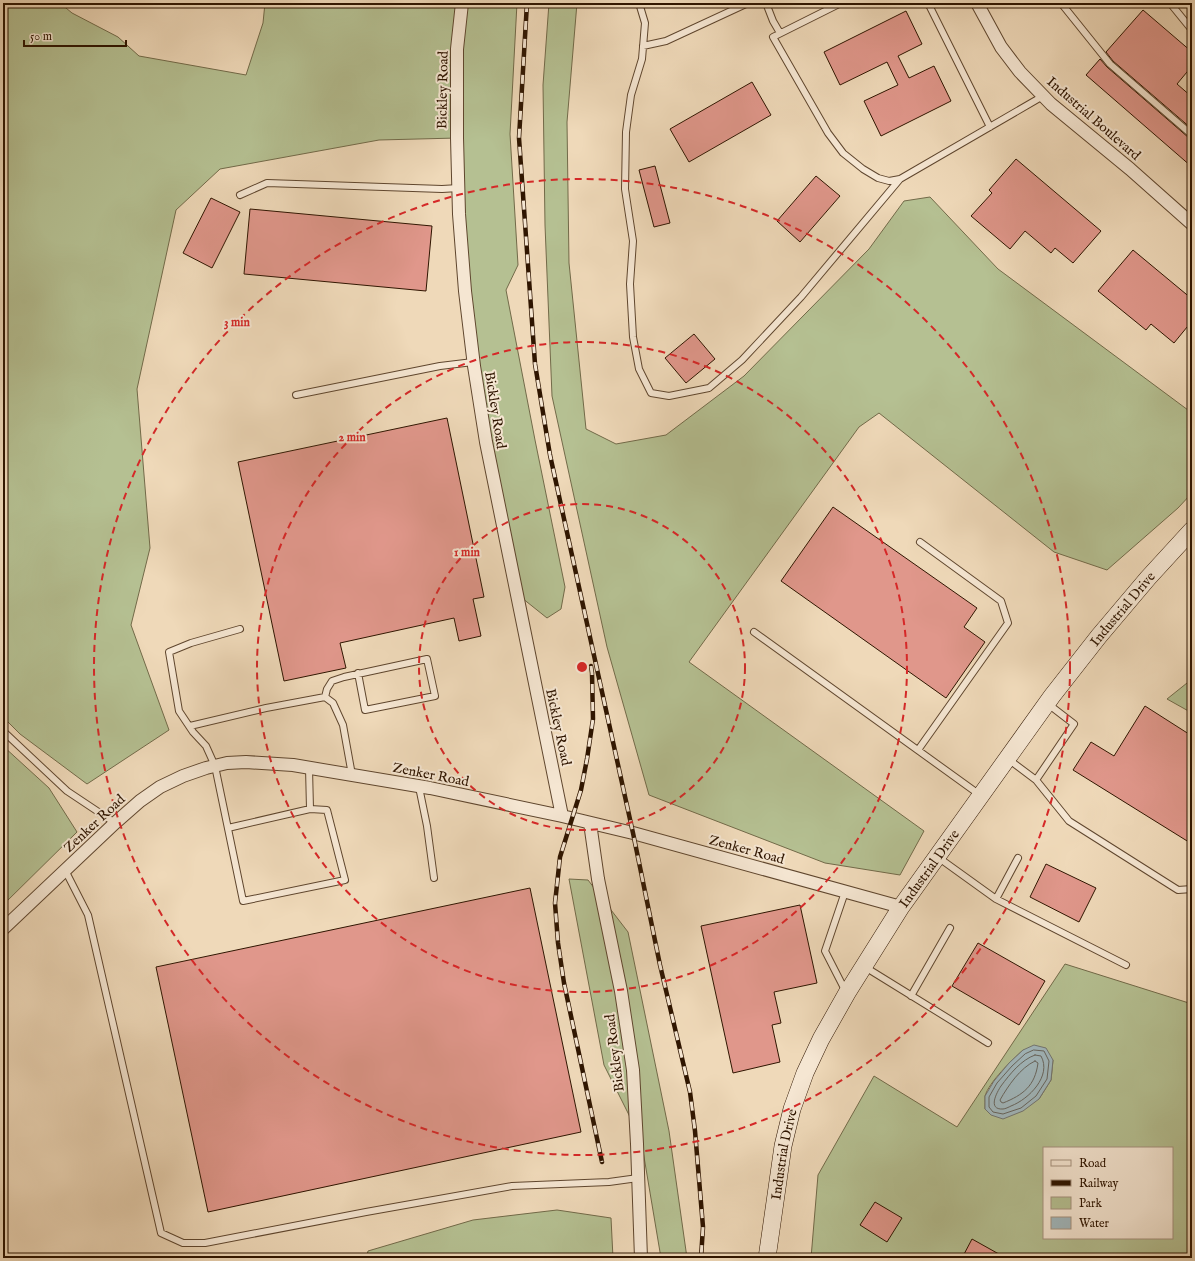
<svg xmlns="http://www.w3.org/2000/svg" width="1195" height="1261" font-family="'IM FELL English',serif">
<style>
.green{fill:#b5c092;stroke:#726a49;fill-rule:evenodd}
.water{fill:#a1b7bc;stroke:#737671}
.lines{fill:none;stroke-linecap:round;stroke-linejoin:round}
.shore{stroke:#68665e;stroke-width:1}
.building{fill:#e0978b;stroke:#2f1500}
.lane-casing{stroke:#5f462e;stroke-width:8}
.street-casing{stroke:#5f462e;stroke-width:14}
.secondary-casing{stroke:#2f1500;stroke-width:18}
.lane{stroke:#f5e6d2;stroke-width:6}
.street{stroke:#f5e6d2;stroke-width:12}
.secondary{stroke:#f5e6d2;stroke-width:17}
.rail-casing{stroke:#2f1500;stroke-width:4.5}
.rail{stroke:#f5e6d2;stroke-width:3;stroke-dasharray:9;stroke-linecap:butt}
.ring{fill:none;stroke:#d62828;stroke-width:2;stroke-dasharray:7 5}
.labels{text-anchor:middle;stroke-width:4;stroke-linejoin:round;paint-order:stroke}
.street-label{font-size:14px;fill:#2f1500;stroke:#f5e6d2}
.centre{fill:#d62828;stroke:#f5e6d2;stroke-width:2}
.ring-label{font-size:12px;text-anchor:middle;font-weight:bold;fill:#d62828;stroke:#f5e6d2;stroke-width:4;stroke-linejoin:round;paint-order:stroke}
</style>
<rect width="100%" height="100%" fill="#efd9b9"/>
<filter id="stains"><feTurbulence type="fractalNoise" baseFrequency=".005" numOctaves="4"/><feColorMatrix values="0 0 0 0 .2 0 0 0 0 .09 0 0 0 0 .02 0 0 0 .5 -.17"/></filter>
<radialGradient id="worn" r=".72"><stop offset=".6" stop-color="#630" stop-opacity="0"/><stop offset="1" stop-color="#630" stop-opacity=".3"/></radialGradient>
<path class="green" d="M3,3H60L72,13L118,37L139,56L246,75L263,23L265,3H517L510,134L518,265L506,290L535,440L565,587L561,609L547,618L517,594L474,366L457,138L379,140L220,169L176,210L137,389L150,548L131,625L169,730L87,784L20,734L3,717Z
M549,3H577L567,122L569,263L586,429L616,444L666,435L744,376L869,249L904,201L930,197L998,269L1192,413V493L1178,508L1107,570L1054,552L879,413L859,427L689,662L924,831L900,875L825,863L649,795L607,647L552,396L545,225L543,85Z
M1192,679V713L1167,699Z
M3,746L49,788L77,832L3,905Z
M569,879L588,880L628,932L669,1131L687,1258H661L641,1139L604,1065Z
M1065,964L1192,1004V1258H811L818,1175L874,1076L957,1127ZM1023,1050L1053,1060L1051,1080L1039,1099L985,1109C985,1105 985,1100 985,1096C989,1082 1012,1060 1023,1050ZM1044,1148H1172V1238H1044Z
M557,1210L611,1218L613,1258H366L368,1251L473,1220Z"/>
<path class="water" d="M1034,1045L1046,1048L1053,1060L1051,1080L1039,1099L1023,1111L1003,1119L991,1115L985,1109V1096L994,1081L1009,1063L1023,1050Z"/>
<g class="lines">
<path class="shore" d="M1034,1050L1044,1051L1049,1061L1047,1079L1036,1096L1021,1108L1003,1114L993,1112L989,1107V1097L997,1083L1012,1066L1025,1054Z
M1035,1055L1041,1056C1052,1076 1029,1099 1011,1106C1009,1107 1005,1109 1003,1109C987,1110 997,1092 1001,1086C1010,1074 1021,1060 1035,1055Z
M1035,1061L1038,1063C1035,1086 1023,1095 1003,1103L1001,1102L1000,1100C1008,1086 1020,1068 1035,1061Z"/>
</g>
<path class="building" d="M1143,10L1192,52V66L1177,84L1192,97V129L1113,61L1106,52Z
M906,11L922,44L898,56L909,78L934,66L951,101L881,136L864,101L898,85L887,62L840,85L824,52Z
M1100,59L1107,67L1189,138L1192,139V167L1086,75Z
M752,82L771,115L689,162L670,129Z
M1016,159L1101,231L1073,263L1055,248L1051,253L1025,231L1010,249L971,216L992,193L989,190Z
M655,166L670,223L654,227L639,170Z
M816,176L840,196L800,242L777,221Z
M211,198L240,212L212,268L183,253Z
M250,209L432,226L426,291L244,274Z
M1133,250L1192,299V321L1174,343L1151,324L1146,330L1098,291Z
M694,334L715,359L686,383L665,358Z
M447,418L484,597L473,599L481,636L459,641L454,618L340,643L346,668L284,681L238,462Z
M833,507L977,608L964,627L985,642L946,698L781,581Z
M1145,706L1192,736V844L1073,770L1091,742L1114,756Z
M1046,864L1096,888L1079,922L1030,897Z
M530,888L581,1132L208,1212L156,967Z
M800,905L817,983L774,992L781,1023L772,1025L780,1062L733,1073L701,926Z
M978,943L1045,981L1019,1025L952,986Z
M875,1202L902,1218L887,1242L860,1225Z
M972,1239L1006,1258H962Z"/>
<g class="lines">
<g class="lane-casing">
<path id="lane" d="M639,3L645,23L642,59L631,95L626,132L625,189L633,241L630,284L633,337L639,369L651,393L669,396L709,388L742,360L801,297L900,179
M766,3L773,21L780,33
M841,3L773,37L828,133L843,153L863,169L878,178L889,181L900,179L1043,96
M928,3L990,127
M1061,3L1110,64L1192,135
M1170,3L1192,30
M643,46L666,41L748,3
M240,195L267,183L442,189L459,188
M296,395L440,366L473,362
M754,632L980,795
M325,697L327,689L332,681L344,677L427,659L435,696L365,710L358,673
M190,726L266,708L325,697L333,703L343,725L352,775
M3,731L67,791L115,823
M918,750L1008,623L1001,601L920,542
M1008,759L1036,780L1069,821L1178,890L1192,889
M309,768L310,809
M1036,780L1074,724L1048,704
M419,787L427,826L434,878
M228,828L310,809L327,810L345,880L243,901L215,766L206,746L193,732L179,711L169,652L191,643L240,629
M939,858L996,899L1126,965
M65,870L88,915L161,1233L183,1243H205L366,1212L512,1186L609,1182L638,1178
M845,892L825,951L846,992
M996,899L1018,858
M865,967L988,1043
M911,996L950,928"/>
</g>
<g class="street-casing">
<path id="street" d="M462,3L457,49V138L459,214L465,291L474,366L486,442L562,816
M977,3L1001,47L1020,72L1051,104L1130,169L1192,224
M590,823L598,879L621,991L633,1070L637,1144L641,1258
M3,929L115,823L140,801L160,787L183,776L206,768L227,763L246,762L293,765L430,788L562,816L633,833L901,907"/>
</g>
<g class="secondary-casing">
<g id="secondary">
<path id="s1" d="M767,1258L783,1146L792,1109L805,1073L821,1039L847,993L901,907L1052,696L1099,636L1148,578L1192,530"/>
</g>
</g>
<use href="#lane" class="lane"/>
<use href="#street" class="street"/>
<use href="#secondary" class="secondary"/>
<g class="rail-casing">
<path id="rail" d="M527,3L519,138L535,364L550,455L633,833L660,965L690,1092L695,1131L703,1227L701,1258
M591,666L592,673L593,719L587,759L581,790L560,857L555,903L558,943L564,983L602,1162"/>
</g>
<use href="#rail" class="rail"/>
</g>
<g class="ring">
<circle cx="582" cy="667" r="163"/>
<circle cx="582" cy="667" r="325"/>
<circle cx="582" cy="667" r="488"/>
</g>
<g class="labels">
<g class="street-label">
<text transform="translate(442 90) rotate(-89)" y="5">Bickley Road</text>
<text transform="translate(1094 118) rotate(41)" y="5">Industrial Boulevard</text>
<text transform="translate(496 410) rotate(81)" y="5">Bickley Road</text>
<text dy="5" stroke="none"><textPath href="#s1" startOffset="753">Industrial Drive</textPath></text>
<text transform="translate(559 727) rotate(78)" y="5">Bickley Road</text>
<text transform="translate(431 774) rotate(11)" y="5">Zenker Road</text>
<text transform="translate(94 823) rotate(-43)" y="5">Zenker Road</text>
<text transform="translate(747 849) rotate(15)" y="5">Zenker Road</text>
<text dy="5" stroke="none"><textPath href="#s1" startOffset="429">Industrial Drive</textPath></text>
<text transform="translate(614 1053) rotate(-97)" y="5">Bickley Road</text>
<text dy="5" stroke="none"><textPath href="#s1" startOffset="105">Industrial Drive</textPath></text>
</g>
</g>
<circle cx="582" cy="667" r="6" class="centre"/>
<g class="ring-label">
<text x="237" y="326">3 min</text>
<text x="352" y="441">2 min</text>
<text x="467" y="556">1 min</text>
</g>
<rect width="1195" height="1261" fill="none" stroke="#efd9b9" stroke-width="16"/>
<rect x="4" y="4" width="1187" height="1253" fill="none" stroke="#2f1500" stroke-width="2"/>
<rect x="8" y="8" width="1179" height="1245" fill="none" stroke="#2f1500"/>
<rect x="1043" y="1147" width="130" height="92" fill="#f5e6d2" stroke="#a6927e"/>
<rect x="1051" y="1160" width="20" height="6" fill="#f5e6d2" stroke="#a6927e"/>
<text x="1079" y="1167" font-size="12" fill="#2f1500">Road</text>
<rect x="1051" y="1180" width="20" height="6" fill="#2f1500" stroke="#a6927e"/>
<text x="1079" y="1187" font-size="12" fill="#2f1500">Railway</text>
<rect x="1051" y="1197" width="20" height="12" fill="#b5c092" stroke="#a6927e"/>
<text x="1079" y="1207" font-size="12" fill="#2f1500">Park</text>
<rect x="1051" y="1217" width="20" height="12" fill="#a1b7bc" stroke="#a6927e"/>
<text x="1079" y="1227" font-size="12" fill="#2f1500">Water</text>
<path d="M24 40v6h102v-6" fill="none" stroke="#2f1500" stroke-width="2"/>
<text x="30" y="40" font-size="12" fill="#2f1500" stroke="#f5e6d2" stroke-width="3" paint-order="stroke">50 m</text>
<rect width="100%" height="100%" filter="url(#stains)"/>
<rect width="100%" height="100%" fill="url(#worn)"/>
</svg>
